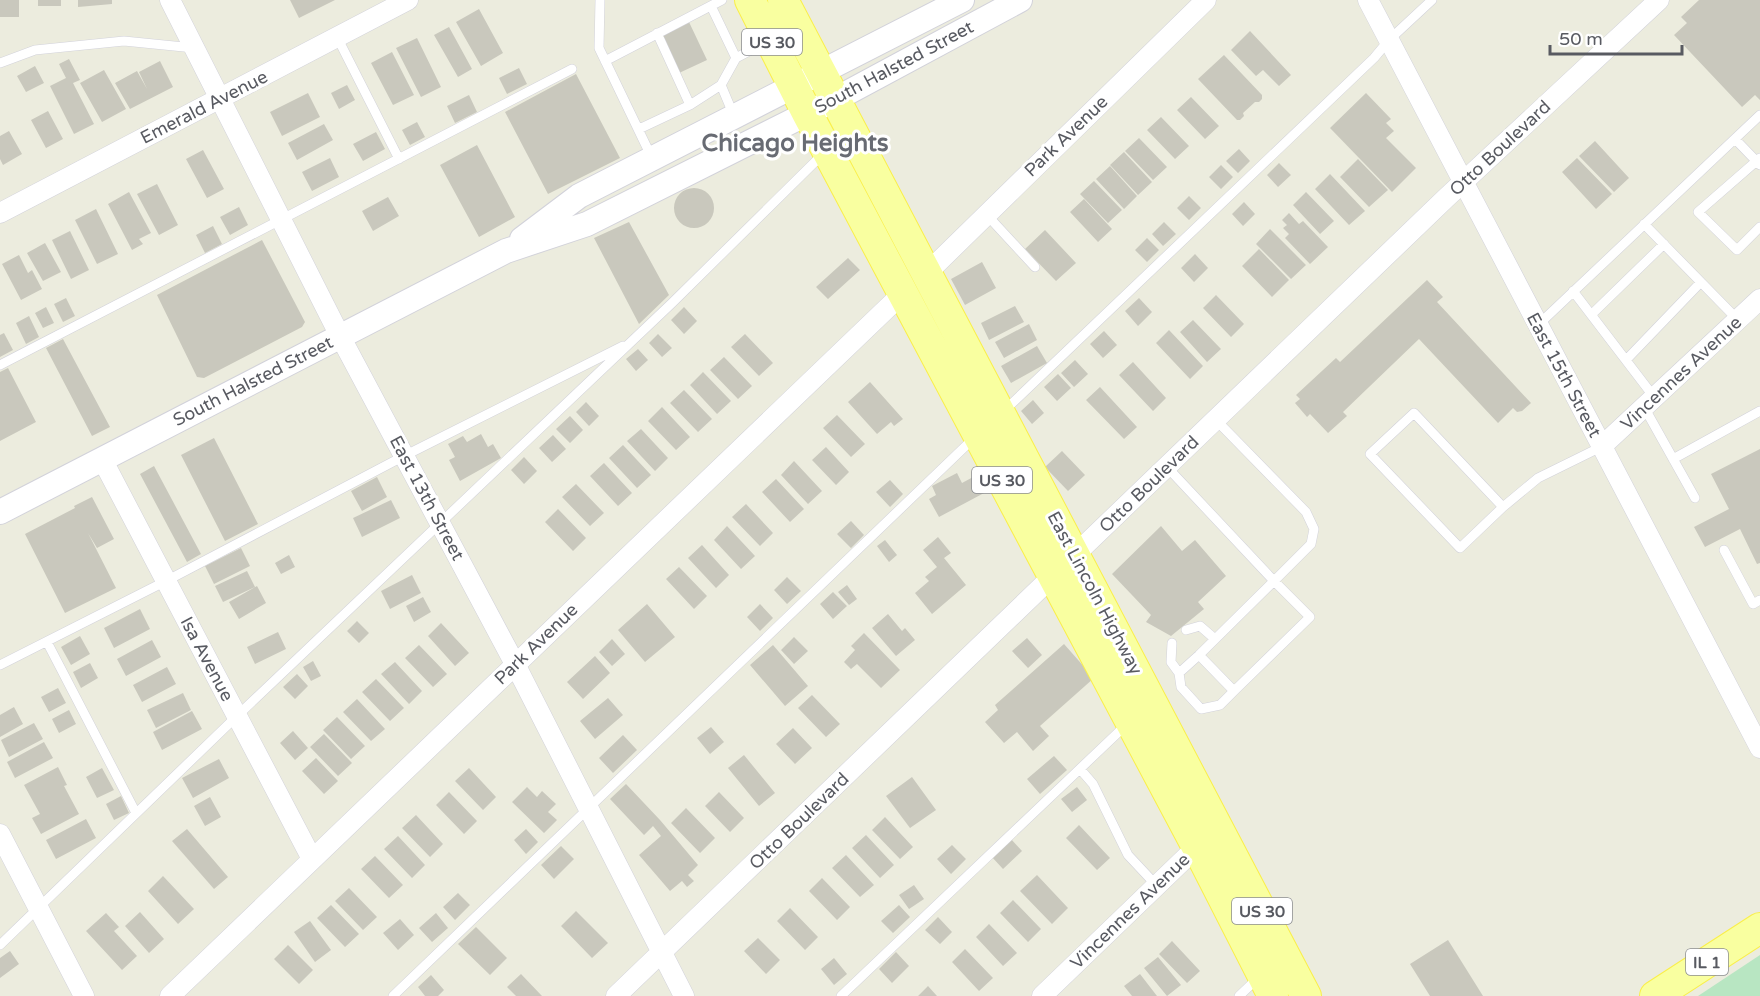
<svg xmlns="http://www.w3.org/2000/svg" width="1760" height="996" font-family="'Varela Round',sans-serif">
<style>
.green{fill:#b8e6c2}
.building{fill:#c9c8bd}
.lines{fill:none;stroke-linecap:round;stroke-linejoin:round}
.service-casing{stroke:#d2d2da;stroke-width:10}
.minor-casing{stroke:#d2d2da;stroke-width:21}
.tertiary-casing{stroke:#d2d2da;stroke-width:26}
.primary-casing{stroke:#faef4a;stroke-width:32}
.service{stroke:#fff;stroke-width:9}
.minor{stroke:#fff;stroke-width:20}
.tertiary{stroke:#fff;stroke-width:24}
.primary{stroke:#f9ffa0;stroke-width:30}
.labels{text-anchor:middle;stroke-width:6;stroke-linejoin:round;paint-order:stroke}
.shield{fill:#fff;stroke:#8a8c90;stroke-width:1.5}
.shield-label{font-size:16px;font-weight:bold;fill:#585a61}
.street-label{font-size:18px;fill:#585a61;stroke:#fff}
.district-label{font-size:24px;font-weight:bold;fill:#686b73;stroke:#fff}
</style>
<rect width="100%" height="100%" fill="#ececde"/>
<path class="green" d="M1760,955V996H1698Z"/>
<path class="building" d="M0,0H19V17H0Z
M38,0H61V6H38Z
M78,0H112V4L78,7Z
M290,0H335L299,18Z
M1699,0H1760V100L1755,95L1742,107L1674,35L1687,23L1681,17Z
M479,9L503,53L481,66L456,22Z
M689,22L707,60L679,73L661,35Z
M449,27L472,69L458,77L434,35Z
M1250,31L1291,75L1279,86L1263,70L1256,76L1231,50Z
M417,38L441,87L421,97L396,48Z
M392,52L414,95L393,105L371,63Z
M1224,55L1262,95V99L1259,102H1255L1243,113L1244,116L1240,120H1237L1198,79Z
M69,59L80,80L73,83L94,124L74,134L50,86L66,78L59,64Z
M160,61L173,87L130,109L115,83L137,71L147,89L139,72Z
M35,66L44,83L26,92L17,76Z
M519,68L527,84L507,94L499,78Z
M104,70L126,109L102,122L80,83Z
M576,74L620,158L548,194L505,112Z
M347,85L355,100L339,109L331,93Z
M308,93L320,117L282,136L270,112Z
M1366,93L1391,119L1386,123L1394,131L1386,138L1416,168L1392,192L1330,128Z
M469,95L477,112L455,123L447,106Z
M1191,97L1219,126L1205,139L1177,110Z
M48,111L63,139L46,148L31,120Z
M1161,117L1189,146L1175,159L1147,130Z
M417,122L425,137L410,145L402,130Z
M324,124L333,140L297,160L288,143Z
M9,131L22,154L3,165L0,159V136Z
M376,132L385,149L363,161L353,144Z
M1139,138L1167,167L1153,180L1125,151Z
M1595,141L1629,178L1614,192L1579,156Z
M477,145L515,217L479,237L440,165Z
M1239,149L1250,161L1238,173L1226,161Z
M203,150L224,189L207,198L186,159Z
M1124,152L1152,182L1138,195L1110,165Z
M330,158L339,177L312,191L302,172Z
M1577,158L1612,194L1596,209L1562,172Z
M1358,159L1388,190L1369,207L1340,177Z
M1279,163L1291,175L1278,187L1267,175Z
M1221,165L1233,177L1221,189L1209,177Z
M1110,166L1137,196L1124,209L1096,179Z
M1330,174L1365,211L1349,225L1315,189Z
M1094,181L1122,210L1108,223L1080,194Z
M157,184L178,225L159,235L137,194Z
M674 208a20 20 0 1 1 40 0a20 20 0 1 1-40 0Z
M129,192L151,233L139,239L143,244L132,250L108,204Z
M1306,192L1334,221L1320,234L1293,205Z
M1189,196L1201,208L1189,220L1177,208Z
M388,197L399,216L373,231L362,211Z
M1084,199L1112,229L1098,242L1070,212Z
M1244,202L1255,214L1243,226L1232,214Z
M239,207L248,225L230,235L220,217Z
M96,209L118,254L97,264L75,220Z
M1289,213L1299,224L1303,221L1328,247L1310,264L1285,238L1289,234L1283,228L1287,225L1282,220Z
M629,222L669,295L639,324L594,238Z
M1164,222L1176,234L1163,246L1152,234Z
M213,226L222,244L205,253L196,235Z
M1270,229L1306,265L1291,279L1256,244Z
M1045,230L1076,263L1056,281L1025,249Z
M70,231L89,270L71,279L52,240Z
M1147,238L1159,250L1147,262L1135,250Z
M262,240L305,322L302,327L204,378L197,377L157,295Z
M45,243L61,272L43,281L27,253Z
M1259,249L1289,280L1272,297L1242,266Z
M1195,254L1208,268L1194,282L1181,268Z
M19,255L28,273L32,270L42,289L21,300L2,264Z
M848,258L860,270L828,299L816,287Z
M982,262L996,288L965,305L951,279Z
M1427,280L1443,297L1437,302L1531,403L1522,411L1517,412L1513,408L1498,423L1419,339L1343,412L1347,416L1328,433L1310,414L1307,417L1295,403L1300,399L1296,395L1336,358L1340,362Z
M1216,295L1244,324L1231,337L1203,308Z
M66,298L75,316L63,322L54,304Z
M1139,298L1152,312L1138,326L1125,311Z
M1015,306L1024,322L989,340L981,323Z
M46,307L54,323L43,328L35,313Z
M684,307L697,321L684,334L671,320Z
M29,316L39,337L26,344L16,323Z
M1193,320L1221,349L1207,362L1180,332Z
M1029,324L1037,340L1004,358L995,342Z
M1169,330L1203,366L1190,379L1156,343Z
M1104,331L1117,345L1103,358L1090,344Z
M4,333L13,350L0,357V335Z
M658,334L672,348L662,357L649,343Z
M745,334L773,363L759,376L731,347Z
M63,339L110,427L92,436L46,348Z
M1037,346L1047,363L1011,383L1001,366Z
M638,349L648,360L636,371L626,359Z
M724,357L752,386L738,399L710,370Z
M1075,360L1088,374L1074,387L1061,373Z
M1133,362L1166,398L1153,411L1119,375Z
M8,368L36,422L0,441V372Z
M703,372L731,401L717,414L690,385Z
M1058,374L1071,388L1057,401L1044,387Z
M870,382L903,419L894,426L891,422L877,434L848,402Z
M1100,387L1137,427L1124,439L1086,400Z
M684,390L712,419L698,432L670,403Z
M1033,400L1044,413L1032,424L1021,411Z
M586,402L599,416L589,426L576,412Z
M662,407L690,437L676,450L648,421Z
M837,415L865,444L851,457L823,428Z
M570,416L583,430L570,443L556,429Z
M641,429L668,458L655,471L627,441Z
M481,434L488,447L493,444L501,458L460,481L449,460L455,457L448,444L463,436L467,442Z
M553,435L566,449L552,462L539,448Z
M214,438L258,524L225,541L181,455Z
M623,445L651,475L637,488L609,458Z
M826,447L849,472L836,485L812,460Z
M1760,449V563L1757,564L1740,529L1705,547L1694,527L1729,509L1711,474Z
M1062,451L1085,475L1068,491L1045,467Z
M524,457L537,471L524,484L511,470Z
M794,461L822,491L808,504L781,475Z
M604,463L632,493L618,506L590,476Z
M154,466L201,554L187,562L140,474Z
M957,473L962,483L975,476L984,493L939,517L929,499L936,495L932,486Z
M377,477L387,497L362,511L351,491Z
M776,479L804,509L790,522L762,492Z
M890,480L903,494L890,507L876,492Z
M576,484L604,513L590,526L562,497Z
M92,497L114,539L97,548L88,533L116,588L65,613L25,534L75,508L74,506Z
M391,500L400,518L362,537L353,518Z
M746,504L773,533L760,546L732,517Z
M558,509L586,538L573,551L545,522Z
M851,521L864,535L851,548L837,534Z
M727,526L755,556L741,569L714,540Z
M1161,526L1182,551L1195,540L1226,576L1198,602L1204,609L1171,636L1146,622L1151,615L1112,574Z
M938,537L951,553L944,558L966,585L932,614L915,593L929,581L925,577L937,567L923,550Z
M885,540L897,555L889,562L877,546Z
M702,545L729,575L716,588L688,558Z
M241,548L250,566L214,584L205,566Z
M289,555L295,567L281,574L275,563Z
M679,567L707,596L694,609L666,579Z
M247,571L255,587L223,602L215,586Z
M412,575L421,593L390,609L381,591Z
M787,577L801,591L787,604L774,590Z
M847,585L857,599L849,605L838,592Z
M257,586L266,603L239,619L229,602Z
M833,592L847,606L833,619L820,604Z
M423,597L431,612L414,622L406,606Z
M647,604L675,637L645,662L618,630Z
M760,604L773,618L760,631L747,617Z
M140,609L150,629L114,648L104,628Z
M888,614L902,631L905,628L915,640L896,656L872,628Z
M357,621L369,633L359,643L347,631Z
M441,623L469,653L455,666L428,636Z
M278,632L286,649L255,664L247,647Z
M864,633L900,670L881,688L857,664L851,669L844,662L855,650L851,646Z
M80,636L90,654L71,665L61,647Z
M794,637L808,651L794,664L781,650Z
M1027,638L1042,655L1028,668L1012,651Z
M612,639L625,654L612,666L599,652Z
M152,640L161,657L126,676L117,659Z
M1064,644L1094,678L1040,726L1049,736L1033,751L1017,732L1004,743L985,722L998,710L995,705Z
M419,645L447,674L433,687L405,658Z
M773,645L808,686L785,706L750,665Z
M595,656L610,673L583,699L567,682Z
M313,661L321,676L311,681L303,667Z
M395,662L422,691L409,704L381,674Z
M90,663L98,678L81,688L73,672Z
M167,667L176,684L142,702L133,685Z
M297,674L308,686L295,699L283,687Z
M376,679L404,708L390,721L362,692Z
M58,688L66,703L49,712L41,697Z
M183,693L191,710L156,728L147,710Z
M812,695L840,724L826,737L798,708Z
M608,698L623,715L595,739L580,721Z
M357,699L385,729L371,741L343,712Z
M14,707L23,724L0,737V715Z
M69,710L76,724L59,733L52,719Z
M192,711L202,729L162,750L153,732Z
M337,717L365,746L351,759L323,730Z
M34,723L43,739L9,757L1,740Z
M711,727L724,742L710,754L697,738Z
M793,728L812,748L795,764L776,744Z
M293,731L308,748L295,760L280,743Z
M324,734L352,763L338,776L310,747Z
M623,735L637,750L613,773L599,758Z
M44,742L53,758L15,778L7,762Z
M744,755L775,793L759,806L728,768Z
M1054,756L1067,770L1040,794L1027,779Z
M316,758L338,781L324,794L302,771Z
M219,759L229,778L193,798L182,778Z
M58,767L67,785L64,786L79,814L41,834L32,818L40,814L24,785Z
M102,768L114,790L97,798L86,777Z
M469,768L496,797L483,810L455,781Z
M912,777L936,810L910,828L886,796Z
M626,784L660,820L698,865L688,875L694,881L687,887L682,881L670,891L639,855L661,836L653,826L644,835L610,799Z
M527,787L537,797L542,791L556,804L548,812L557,820L544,833L512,802Z
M1077,787L1087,800L1072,812L1061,799Z
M449,792L477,821L464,834L436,805Z
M719,792L744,818L730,832L705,806Z
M121,796L129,813L114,820L106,804Z
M210,797L221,817L205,826L194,806Z
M686,808L715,838L700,853L671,823Z
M416,815L443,844L430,857L402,828Z
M885,817L913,847L900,859L872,830Z
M86,819L96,838L56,859L46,840Z
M1079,825L1110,858L1097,870L1066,838Z
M187,829L228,877L214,889L172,841Z
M526,829L538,842L526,854L514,840Z
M866,835L894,865L880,878L852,848Z
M398,836L425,865L412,878L384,849Z
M1011,839L1022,851L1003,869L991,856Z
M952,845L966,859L951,874L937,859Z
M561,846L574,859L554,879L541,865Z
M846,855L874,885L860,897L832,868Z
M375,856L403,885L389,898L361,869Z
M1037,875L1068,908L1052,924L1020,891Z
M163,876L194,909L178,924L148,891Z
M822,878L850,907L837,920L809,891Z
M914,885L924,899L909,909L899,895Z
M349,888L377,917L363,930L335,901Z
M458,893L470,905L455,920L443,907Z
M1013,900L1041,929L1028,942L1000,913Z
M331,905L359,934L345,947L317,918Z
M899,905L910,917L893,933L881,921Z
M790,908L818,937L805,950L777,921Z
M576,911L608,943L592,958L561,926Z
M140,912L164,939L149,953L125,926Z
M106,913L119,927L114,931L137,956L122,970L86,931Z
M436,913L448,928L432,942L419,928Z
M938,917L952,932L940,944L925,930Z
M400,919L414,935L398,950L383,933Z
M310,921L331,950L315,962L294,932Z
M989,924L1017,953L1003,966L976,937Z
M476,927L507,958L490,975L458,944Z
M758,938L780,960L766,974L744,951Z
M1448,940L1483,996H1430L1410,964Z
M1172,941L1200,971L1187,983L1159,954Z
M288,945L313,970L299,984L274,959Z
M965,949L993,978L979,991L952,962Z
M10,951L19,964L0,978V958Z
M896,952L909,966L892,983L879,969Z
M1158,957L1181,985L1167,996L1144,968Z
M834,958L847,974L834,985L821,969Z
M521,974L542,996H516L507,987Z
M1140,974L1157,996H1132L1124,986Z
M431,975L444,990L438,996H425L418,987Z
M928,986L937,996H918Z"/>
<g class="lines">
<g class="service-casing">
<path id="service" d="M600,0L599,48L652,158
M711,6L736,58L721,85
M657,33L690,105
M337,37L399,159
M736,58L766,42
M605,61L722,0
M0,63L35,50L124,41L194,48
M639,129L690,105L721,85L734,116
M1735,139L1760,165
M1760,158L1698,212L1737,250L1760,227
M986,214L1035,267
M1644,224L1738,320
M1573,291L1654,397
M1592,314L1664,244
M1538,325L1760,115
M1626,360L1701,282
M0,365L572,69
M1644,407L1695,498
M1005,410L1374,58L1389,40L1432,0
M1673,459L1760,411
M1167,467L1274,581L1311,544L1314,529L1306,512L1216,420
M1503,507L1460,548L1370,454L1414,413L1503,507L1538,478L1601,447
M1724,550L1753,604L1760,600
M1274,581L1310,617L1234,691L1199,655Z
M1186,630L1200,626L1215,639
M47,642L136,813
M1172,643L1171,662L1179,673
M1199,655L1179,673L1181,687L1201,709L1220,705L1234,691
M0,665L166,581L404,456L623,346
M1080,769L1093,784L1128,855L1157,886
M0,945L237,716L672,303L823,154
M393,996L975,437
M841,996L1126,725
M1239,996L1259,977"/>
</g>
<g class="minor-casing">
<path id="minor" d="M170,0L340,336L515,664L684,996
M1368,0L1760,748
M0,213L408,0
M927,273L1206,0
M1601,447L1760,299
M102,459L312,859
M0,834L84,996
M170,996L903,293
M616,996L1446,198L1659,0
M1042,996L1203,841"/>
</g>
<g class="tertiary-casing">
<path id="tertiary" d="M522,239L579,196L962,0
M0,512L506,251L587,224L834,100L1020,0"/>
</g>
<g class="primary-casing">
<path id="primary" d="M750,0L807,113L1197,847L1273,996
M783,0L1306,996
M1655,996L1760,928"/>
</g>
<use href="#service" class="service"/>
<use href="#minor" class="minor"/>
<use href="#tertiary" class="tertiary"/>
<use href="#primary" class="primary"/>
</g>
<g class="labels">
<g class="shield">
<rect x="742" y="29" width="60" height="26" rx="4.5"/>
<rect x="972" y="467" width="60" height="26" rx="4.5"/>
<rect x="1232" y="898" width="60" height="26" rx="4.5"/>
<rect x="1686" y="949" width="42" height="26" rx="4.5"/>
</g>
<g class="shield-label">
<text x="772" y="48">US 30</text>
<text x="1002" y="486">US 30</text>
<text x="1262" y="917">US 30</text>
<text x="1707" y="968">IL 1</text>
</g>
<g class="street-label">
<text transform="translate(894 67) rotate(-28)" y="6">South Halsted Street</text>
<text transform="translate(204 107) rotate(-27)" y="6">Emerald Avenue</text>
<text transform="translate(1066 136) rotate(-44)" y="6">Park Avenue</text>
<text transform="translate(1500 148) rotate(-43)" y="6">Otto Boulevard</text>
<text transform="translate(1681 373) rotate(-43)" y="6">Vincennes Avenue</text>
<text transform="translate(1564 375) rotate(62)" y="6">East 15th Street</text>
<text transform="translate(253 381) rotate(-27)" y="6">South Halsted Street</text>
<text transform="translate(1149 484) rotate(-44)" y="6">Otto Boulevard</text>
<text transform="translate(427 498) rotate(62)" y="6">East 13th Street</text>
<text transform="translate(1095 593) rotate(62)" y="6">East Lincoln Highway</text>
<text transform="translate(536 644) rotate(-44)" y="6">Park Avenue</text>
<text transform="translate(207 659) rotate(62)" y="6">Isa Avenue</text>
<text transform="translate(799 821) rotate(-44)" y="6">Otto Boulevard</text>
<text transform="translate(1130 911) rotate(-44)" y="6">Vincennes Avenue</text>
</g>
<g class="district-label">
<text x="795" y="151">Chicago Heights</text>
</g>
</g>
<path d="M1550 45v9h132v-9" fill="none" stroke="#585a61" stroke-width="3"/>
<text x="1559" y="45" font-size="18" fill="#585a61" stroke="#ffffff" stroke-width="4.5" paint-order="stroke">50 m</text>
</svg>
